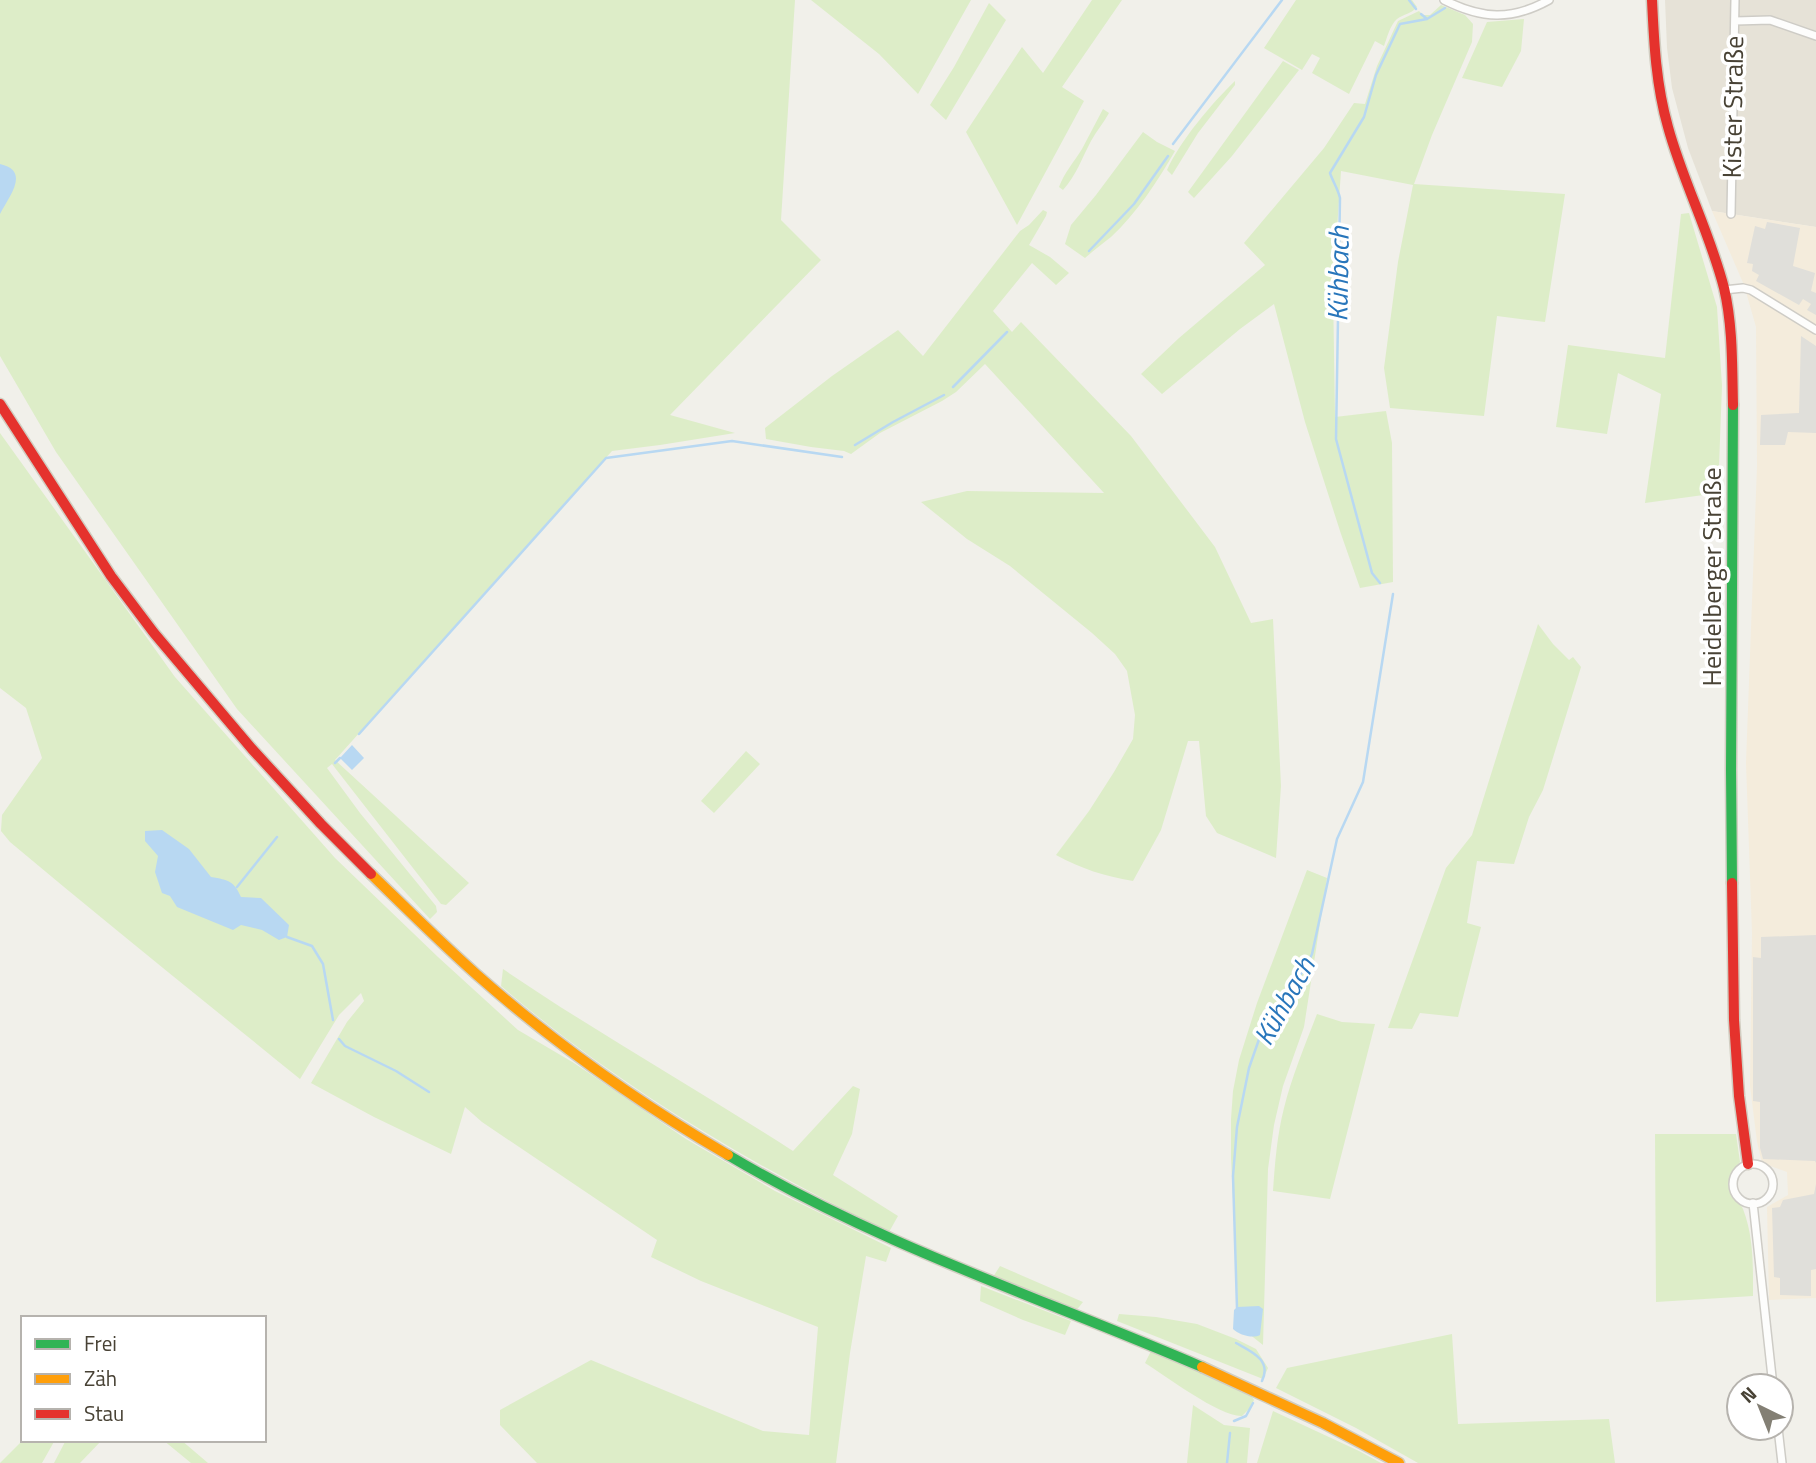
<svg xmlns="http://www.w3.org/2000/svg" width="1816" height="1463" font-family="'Titillium Web',sans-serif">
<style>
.residential{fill:#e6e2d7}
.commercial{fill:#f4ecdc}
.green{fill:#ddedc8}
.parking{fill:#e0dfda}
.water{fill:#b8d8f2}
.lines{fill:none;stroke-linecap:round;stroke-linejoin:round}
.stream{stroke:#b8d8f2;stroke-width:2.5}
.street-casing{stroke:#ceccc6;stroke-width:10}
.fast-casing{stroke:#d1cdc1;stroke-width:13}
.slow-casing{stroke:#d1cdc1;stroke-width:13}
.jam-casing{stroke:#d1cdc1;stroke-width:13}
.street{stroke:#fdfdfc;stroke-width:7}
.fast{stroke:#30b455;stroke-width:10}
.slow{stroke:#ff9f0a;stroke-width:10}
.jam{stroke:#e5322d;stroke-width:10}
.labels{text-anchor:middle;stroke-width:7;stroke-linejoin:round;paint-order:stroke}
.street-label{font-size:26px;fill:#484235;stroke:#fff}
.water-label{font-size:28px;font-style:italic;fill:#2876bb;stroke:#fff}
</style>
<rect width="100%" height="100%" fill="#f1f0ea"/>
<path class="residential" d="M1665,0H1816V227L1712,211L1688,148L1672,88L1667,48Z"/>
<path class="commercial" d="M1712,211L1816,227V1298L1769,1300L1767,1207L1788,1195L1787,1172L1762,1163L1757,1142L1750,1086L1752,933L1746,763L1757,466L1756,327L1744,285Z"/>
<path class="green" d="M0,0H795L781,220L821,260L670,415L735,433L660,445L612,451L335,760L469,883L446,905L441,904L332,764L327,768L360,813L436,906L437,912L430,919L237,709L56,452L0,356Z
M811,0H971L918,94L879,54Z
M1092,0H1122L1062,87L1084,101L1017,225L966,132L1022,47L1043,73Z
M1296,0H1412L1417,7C1411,14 1404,14 1397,19C1390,25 1387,38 1384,46L1375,41L1349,94L1312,73L1320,58L1312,54L1302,70L1264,48Z
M989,3L1006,20L946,120L930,105L954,67Z
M1441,5L1465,15L1473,24L1472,42L1432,135L1414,184L1565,194L1545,322L1497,316L1484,416L1390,408L1384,368L1398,262L1413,185L1341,171L1333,288L1335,417L1386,411L1392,443L1393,582L1360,588L1341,534L1305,422L1274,304L1240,329L1162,394L1141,374L1179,338L1265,265L1244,243L1324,148L1354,103L1365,104L1377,66L1398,21L1419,11L1423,15H1430Z
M1524,19L1521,51L1502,87L1462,78L1487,22Z
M1283,61L1299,70L1232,156L1194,198L1188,192Z
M1235,81V85L1198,133L1172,175L1167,170C1180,141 1212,103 1235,81Z
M1103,109L1109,113C1104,122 1096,132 1091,141C1082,158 1076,176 1063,190L1059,187C1064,173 1074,162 1082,149C1089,136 1096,122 1103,109Z
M1143,132L1157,142L1175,151C1158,181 1136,214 1111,237C1102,244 1093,251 1085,258L1065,244L1071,225L1096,195Z
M1043,210L1047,212L1046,216L1029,245L1050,257L1069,273L1056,285L1032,263L993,311L1012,332L1021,322L1131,436L1215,547L1251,623L1273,619L1281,786L1276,858L1217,833L1206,816L1199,741H1188L1161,830L1133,881C1104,876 1082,869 1056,855L1089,811L1114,772L1133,739L1135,715L1127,671L1115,654L1092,633L1010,566L967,539L921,502L967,491L1104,493L985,364L956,392L942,401L880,433L851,454L844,451L811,447L766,439L765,428L832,376L898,330L923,356L1020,231L1029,225Z
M1689,213L1717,307L1722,386L1718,493L1645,503L1661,394L1618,373L1607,434L1556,427L1568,345L1665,358L1681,214Z
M0,433L175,677L335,858L438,957L518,1030L574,1063L686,1139L775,1191L891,1248L886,1262L866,1256L850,1353L836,1463H537L500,1425V1410L591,1360L763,1431L809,1435L818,1327L701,1281L651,1257L657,1240L482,1122L465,1107L451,1154L374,1117L311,1083L347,1022L364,1001L361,993L339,1015L300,1079C203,1000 105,922 10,842L1,831L2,815L42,758L26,708L0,688Z
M1538,624L1553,644L1569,660L1573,657L1581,667L1543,790L1529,817L1514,864L1477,861L1467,923L1481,927L1458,1017L1420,1013L1412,1029L1388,1028L1446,868L1472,835Z
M746,751L760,764L714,813L701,801Z
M1307,870L1327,878L1304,1027L1283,1086L1274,1125L1268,1169L1263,1345L1239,1326L1231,1158V1119L1233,1091L1239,1060L1257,1003Z
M503,969C597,1033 697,1089 793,1151L853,1086L860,1089L852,1134L833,1175L898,1216L889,1232C752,1165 617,1086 501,986Z
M1317,1014L1342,1022L1375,1024L1330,1199L1273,1191C1275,1163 1277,1135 1284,1108C1292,1076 1305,1045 1317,1014Z
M1655,1134H1736L1740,1162C1736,1168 1730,1173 1730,1181C1728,1194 1739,1199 1743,1209C1754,1237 1753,1268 1753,1296L1656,1302Z
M1000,1266L1083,1302L1075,1312L993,1277Z
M981,1286L1071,1321L1065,1335L1023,1320L980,1301Z
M1119,1314L1156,1317L1197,1324L1236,1339L1256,1349L1268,1368L1263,1379L1117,1321Z
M1452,1334L1458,1424L1609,1419L1615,1463H1418L1356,1428L1276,1388L1287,1368Z
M1151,1351L1238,1387L1250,1394L1254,1400L1249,1409L1242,1416C1220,1417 1166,1376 1145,1363Z
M1193,1405L1224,1425L1250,1428L1247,1463H1187Z
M1273,1411L1359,1451L1381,1463H1257Z
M23,1440H55L42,1463H0Z
M66,1440H102L80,1463H54Z
M163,1440H181L208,1463H191Z"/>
<path class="parking" d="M1767,222L1800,228L1793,266L1815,273L1811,291L1816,293V315L1807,310L1811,304L1803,299L1799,305L1756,281L1759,275L1752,271L1753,264L1747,263L1755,226L1765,229Z
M1801,336L1816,346V433L1788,432L1785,445H1760L1761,415L1799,413Z
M1816,935V1163L1815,1161L1763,1159L1760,1148V1102L1753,1101V957L1761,958V937Z
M1816,1184V1269L1811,1270V1296L1780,1295V1278L1774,1277L1772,1208L1780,1207L1783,1200L1814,1194Z"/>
<path class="water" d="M0,164C31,171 9,196 0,214Z
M352,745L364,758L352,770L340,758Z
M162,830L189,849L211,877C229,880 234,881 241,897L261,898L289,925L287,937L279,940L262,930L241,925L233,930L177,907L170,896L162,893L155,872L158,856L145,841V831Z
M1259,1306L1263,1309L1260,1335C1253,1339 1239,1335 1233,1329L1234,1310L1237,1307Z"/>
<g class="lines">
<path class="stream" d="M1409,0L1416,9
M1421,14L1427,19
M1173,144L1282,0
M1089,251L1134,204L1168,156
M953,387L1007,332
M855,445L893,422L944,395
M1380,583L1372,573L1336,439L1340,198C1338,189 1333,182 1330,173L1364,117L1376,75L1400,24L1427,19L1445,8
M359,734L606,458L732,441L842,457
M335,763L340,758
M237,887L277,837
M287,937L312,946L323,964L333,1020
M339,1039L345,1046L396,1071L429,1092
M1237,1308L1233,1176L1237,1127L1249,1068L1264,1025L1275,1006L1305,969L1312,954L1337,839L1363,782L1393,594
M1236,1343C1252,1352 1272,1360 1262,1381
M1234,1421L1246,1416L1253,1403
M1227,1463L1230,1433"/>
<g class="street-casing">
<path id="street" d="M1444,0C1482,19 1511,21 1549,0
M1735,21L1770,20L1816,36
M1731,214L1735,0
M1724,290L1743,288L1751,290L1816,330
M1733 1184a20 20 0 1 1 40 0a20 20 0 1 1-40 0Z
M1753,1203L1773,1386
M1778,1428L1782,1463"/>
</g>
<g class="fast-casing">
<path id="fast" d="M1732,883L1731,770L1733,405
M728,1155C877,1244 1044,1299 1202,1367"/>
</g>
<g class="slow-casing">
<path id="slow" d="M371,874C406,908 440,942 476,974C554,1043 639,1103 728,1155
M1202,1367L1323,1423L1399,1463"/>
</g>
<g class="jam-casing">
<path id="jam" d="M1652,0C1654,43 1656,85 1668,127C1683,182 1710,233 1724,288C1733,326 1732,367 1733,405
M0,404L111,576L154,633L252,749L321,824L371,874
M1732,883L1734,1020L1739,1096L1748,1164"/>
</g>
<use href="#street" class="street"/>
<use href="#fast" class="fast"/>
<use href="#slow" class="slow"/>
<use href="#jam" class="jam"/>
</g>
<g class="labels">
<g class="street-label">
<text transform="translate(1733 107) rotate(-89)" y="9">Kister Straße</text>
<text transform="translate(1712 577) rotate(-90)" y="9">Heidelberger Straße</text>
</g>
<g class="water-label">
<text transform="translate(1338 274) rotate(-89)" y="10">Kühbach</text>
<text transform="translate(1284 1001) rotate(-61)" y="10">Kühbach</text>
</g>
</g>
<rect x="21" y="1316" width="245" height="126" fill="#ffffff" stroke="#b6b3ae" stroke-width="2"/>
<rect x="35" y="1339" width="35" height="10" fill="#30b455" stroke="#b6b3ae" stroke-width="2"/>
<text x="84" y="1351" font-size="21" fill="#484235">Frei</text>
<rect x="35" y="1374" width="35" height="10" fill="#ff9f0a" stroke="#b6b3ae" stroke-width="2"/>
<text x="84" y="1386" font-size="21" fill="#484235">Zäh</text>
<rect x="35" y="1409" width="35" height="10" fill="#e5322d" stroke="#b6b3ae" stroke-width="2"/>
<text x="84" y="1421" font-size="21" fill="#484235">Stau</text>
<g transform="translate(1760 1407) rotate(317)"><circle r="33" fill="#ffffff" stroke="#b6b3ae" stroke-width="2"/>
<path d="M0-5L12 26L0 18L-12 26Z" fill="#837f74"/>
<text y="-10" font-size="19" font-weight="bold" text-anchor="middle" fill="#484235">N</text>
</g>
</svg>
